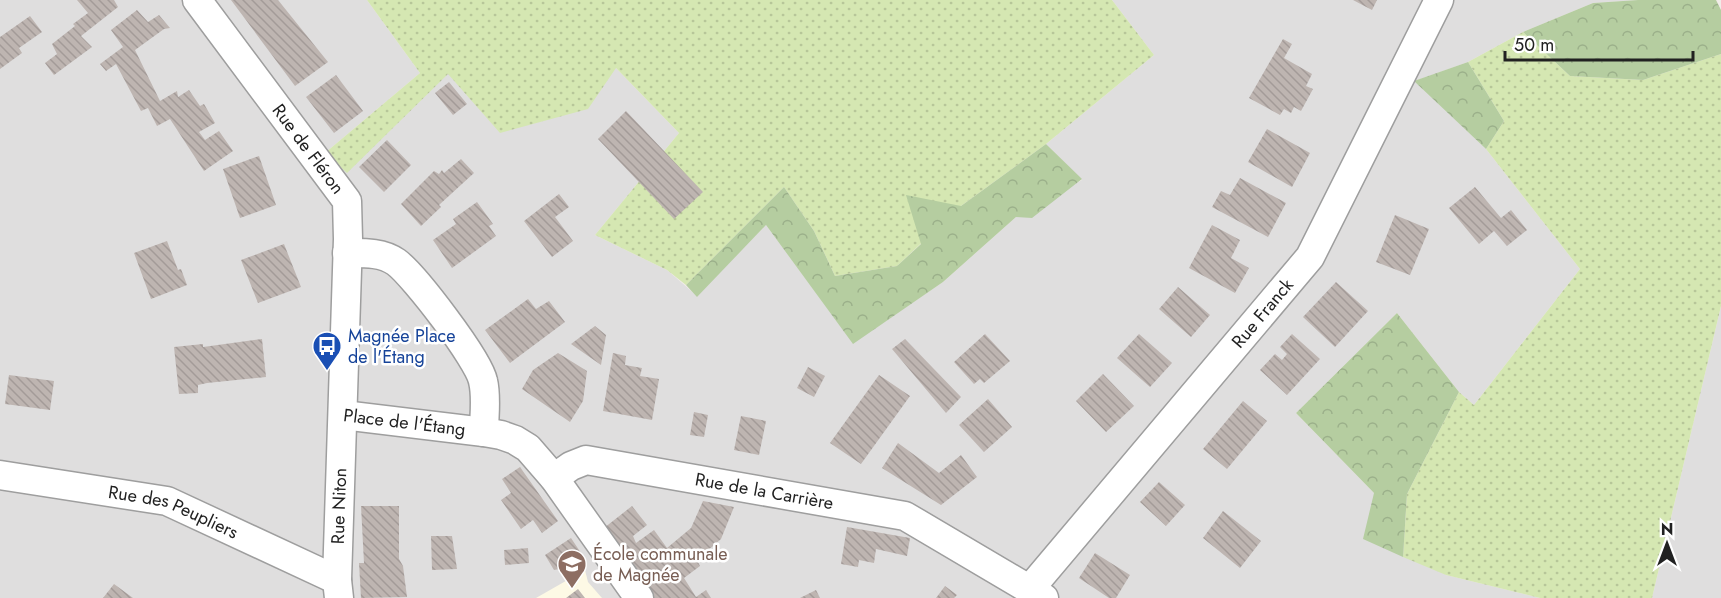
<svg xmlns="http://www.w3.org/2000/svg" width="1721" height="598" font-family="Jost,sans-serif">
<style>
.residential{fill:#dfdede}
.education{fill:#fdf9e5}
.grass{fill:url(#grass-dots)}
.forest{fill:url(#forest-crowns)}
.building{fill:url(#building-back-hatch)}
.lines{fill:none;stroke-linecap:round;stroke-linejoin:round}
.minor-casing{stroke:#9e9e9e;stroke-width:31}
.minor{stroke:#fff;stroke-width:28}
.labels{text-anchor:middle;stroke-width:5;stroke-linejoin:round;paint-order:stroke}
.street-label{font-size:18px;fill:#212121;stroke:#fff}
.transit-label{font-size:18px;fill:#164399;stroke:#fff;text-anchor:start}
.education-label{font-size:18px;fill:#785e54;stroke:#fff;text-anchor:start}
</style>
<defs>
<pattern id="grass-dots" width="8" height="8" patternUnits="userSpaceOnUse" patternTransform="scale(1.5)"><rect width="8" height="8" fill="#d5e7b2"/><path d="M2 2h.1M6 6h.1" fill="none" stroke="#b7c699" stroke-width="1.8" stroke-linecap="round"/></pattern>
<pattern id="forest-crowns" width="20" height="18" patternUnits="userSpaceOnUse" patternTransform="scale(1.5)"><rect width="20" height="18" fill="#b5cda0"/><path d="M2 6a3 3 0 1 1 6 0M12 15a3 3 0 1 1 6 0" fill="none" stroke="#9bb08a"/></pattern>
<pattern id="building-back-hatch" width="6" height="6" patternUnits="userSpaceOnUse" patternTransform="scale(1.5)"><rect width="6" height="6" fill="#beb5b1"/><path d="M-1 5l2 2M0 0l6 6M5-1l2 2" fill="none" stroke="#a39b98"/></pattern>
</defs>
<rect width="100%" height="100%" fill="#f1ece8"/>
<path class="residential" d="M0,0H367L420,73L325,153L448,74L616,68L679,133L595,235L667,270L697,296L766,225L853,343L943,282L1016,217L1082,180L1046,144L1154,55L1112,0H1638L1593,3L1523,32L1468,62L1415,81L1486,149L1580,269L1474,405L1459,392L1397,313L1296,413L1374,493L1446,575L1540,598H0Z
M1721,306V598H1652Z"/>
<path class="education" d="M585,570L588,582L602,598H536Z"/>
<path class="grass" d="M367,0H1112L1154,55L1046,144L961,206L897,266L835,276L814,231L784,187L686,285L667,270L595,235L679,133L616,68L588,109L500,133L448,74L347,173L325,153L420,73Z
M1523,32L1570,76L1643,80L1721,54V306L1652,598H1540L1446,575L1403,557L1407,494L1459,392L1474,405L1580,269L1486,149L1504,121L1468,62Z"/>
<path class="forest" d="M1638,0H1716L1721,10V54L1643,80L1570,76L1523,32L1593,3Z
M1468,62L1504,121L1486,149L1414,81Z
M1046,144L1082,179L1032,218L1016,217L943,282L853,344L766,225L697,297L686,285L784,187L814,231L835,276L897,266L921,244L906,195L961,206Z
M1397,313L1459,392L1407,494L1403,557L1363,539L1374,493L1296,413Z"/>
<path class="building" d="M77,0H114L118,7L81,36L92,47L54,75L45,63L57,54L52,44L75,26L73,24L88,13Z
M231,0H278L328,62L295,86Z
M1353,0H1377L1372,10Z
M137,10L148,22L159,15L170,28L164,29L135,50L160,101L177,91L178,97L189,90L200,106L204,104L215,123L199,132L205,140L219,131L233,151L204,171L170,119L157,126L148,108L141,111L116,64L106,71L100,64L123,47L111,30Z
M30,16L42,32L19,48L22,53L0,69V37Z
M1283,39L1292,44L1284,58L1312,74L1306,86L1313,89L1301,111L1294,107L1291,113L1284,109L1280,115L1249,98Z
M336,75L363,111L334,133L306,97Z
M449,82L467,104L453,115L435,93Z
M626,111L703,192L674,219L598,139Z
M1267,129L1310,153L1292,187L1248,162Z
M387,140L411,165L384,192L359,167Z
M259,156L276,205L240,218L223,169Z
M461,159L474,173L439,205L441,207L421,226L401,204L434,171L439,174L442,170L444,173Z
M1240,178L1286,203L1268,237L1212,207L1221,191L1230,195Z
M1475,187L1501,218L1511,210L1527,230L1507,246L1494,231L1479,244L1449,208Z
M559,194L569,207L555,217L573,241L552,257L524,221Z
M477,202L493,224L489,226L496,236L452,268L433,240L456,224L453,219Z
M1395,215L1429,229L1410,275L1376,262Z
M1212,225L1240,240L1231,258L1249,268L1235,293L1189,268Z
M167,241L178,270L181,269L187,285L151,299L134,253Z
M284,244L301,287L258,303L241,260Z
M1336,282L1368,311L1335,347L1303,317Z
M1178,287L1210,315L1191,337L1159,309Z
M528,299L536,309L549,301L565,322L510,363L485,330Z
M595,326L606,335L601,365L571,344Z
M985,334L1010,361L984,383L980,379L974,384L954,362Z
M1139,334L1172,363L1150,387L1117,358Z
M1292,334L1320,359L1287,395L1260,370L1275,354L1282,360L1287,354L1280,347Z
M262,339L266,377L207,383L198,385V393L179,394L174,347L203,344V347Z
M905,339L961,397L946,413L892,349Z
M558,353L587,371L583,401L570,422L522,389L533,370Z
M613,353L626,356L625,365L642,368L640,376L659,379L652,420L603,411Z
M808,367L825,376L814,397L797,388Z
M1103,374L1134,406L1106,432L1076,401Z
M9,375L54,381L50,410L5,404Z
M879,375L910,396L861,464L830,443Z
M988,399L1012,427L984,452L959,425Z
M1243,401L1267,421L1227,469L1203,449Z
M694,412L708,415L704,437L690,435Z
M741,416L766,421L759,455L734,450Z
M898,443L939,473L961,455L977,477L941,505L882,468Z
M520,467L558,521L542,533L533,520L521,529L501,500L511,493L502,479Z
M1159,482L1185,505L1166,526L1140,502Z
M703,501L734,507L721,539L697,560L700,566L684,578L696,597L706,590L711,598H653L604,528L632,506L647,525L633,536L636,543L654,530L667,548L691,528Z
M361,506H399V559L403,566L407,597L361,598L359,563H364Z
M1223,511L1261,541L1240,568L1203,538Z
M847,527L910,538L907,556L876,549L874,563L859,560L858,567L841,564Z
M431,536H452L457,569L432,570Z
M571,538L583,556L565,568L554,570L545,555Z
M528,548L529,563L505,565L504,550Z
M1095,553L1130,575L1116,598H1109L1079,578Z
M114,584L133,598H103Z
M945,586L957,595L954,598H936Z
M578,589L585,598H566Z
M816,590L820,598H800Z"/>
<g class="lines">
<g class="minor-casing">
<g id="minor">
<path id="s1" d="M197,0L347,201L348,239L337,580L339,598"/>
<path d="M347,253C363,253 382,252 396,262C414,275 479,360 483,381C487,397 484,416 484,432"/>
<path id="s2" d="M343,415L484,432L501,435L515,440L528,448L554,478L639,598"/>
<path id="s3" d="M0,475L167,501L337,580"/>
<path id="s4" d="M554,478L571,466L586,460L905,516L1044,598"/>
<path id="s5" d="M1029,590L1310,257L1439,0"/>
</g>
</g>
<use href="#minor" class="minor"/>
</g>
<defs>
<g id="bus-pin" transform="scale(1.5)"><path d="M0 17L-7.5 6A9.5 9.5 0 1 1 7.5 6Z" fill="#1a4fb4" stroke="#fff"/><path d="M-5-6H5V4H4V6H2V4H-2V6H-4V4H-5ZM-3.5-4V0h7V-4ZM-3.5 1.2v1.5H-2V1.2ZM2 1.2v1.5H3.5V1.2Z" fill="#fff"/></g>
<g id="school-pin" transform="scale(1.5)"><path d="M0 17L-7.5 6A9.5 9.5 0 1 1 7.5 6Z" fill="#8d6e63" stroke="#fff"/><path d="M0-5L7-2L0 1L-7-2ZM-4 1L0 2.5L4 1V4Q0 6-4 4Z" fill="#fff"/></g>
</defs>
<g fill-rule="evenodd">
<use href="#bus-pin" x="327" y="346"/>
<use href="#school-pin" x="572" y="564"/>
</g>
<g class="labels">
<g class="street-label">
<text dy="6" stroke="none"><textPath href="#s1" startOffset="186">Rue de Fléron</textPath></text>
<text dy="6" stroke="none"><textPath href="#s5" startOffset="362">Rue Franck</textPath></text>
<text dy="6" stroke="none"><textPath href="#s2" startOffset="62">Place de l'Étang</textPath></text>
<text dy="6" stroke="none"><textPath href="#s4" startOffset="218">Rue de la Carrière</textPath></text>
<text transform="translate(339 506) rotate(-88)" y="6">Rue Niton</text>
<text dy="6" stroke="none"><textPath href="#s3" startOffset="178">Rue des Peupliers</textPath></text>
</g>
<g class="transit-label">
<text x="348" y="342">Magnée Place<tspan x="348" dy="21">de l'Étang</tspan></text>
</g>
<g class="education-label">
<text x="593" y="560">École communale<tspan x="593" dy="21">de Magnée</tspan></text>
</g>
</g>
<g transform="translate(1667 544)" stroke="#ffffff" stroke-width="4.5" paint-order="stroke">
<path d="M0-4.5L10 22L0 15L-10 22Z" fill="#212121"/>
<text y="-9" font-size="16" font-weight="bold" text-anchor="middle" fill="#212121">N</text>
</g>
<path d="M1505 51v9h188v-9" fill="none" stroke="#212121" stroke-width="3"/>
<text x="1514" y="51" font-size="18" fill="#212121" stroke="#ffffff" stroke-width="4.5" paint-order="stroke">50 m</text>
</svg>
